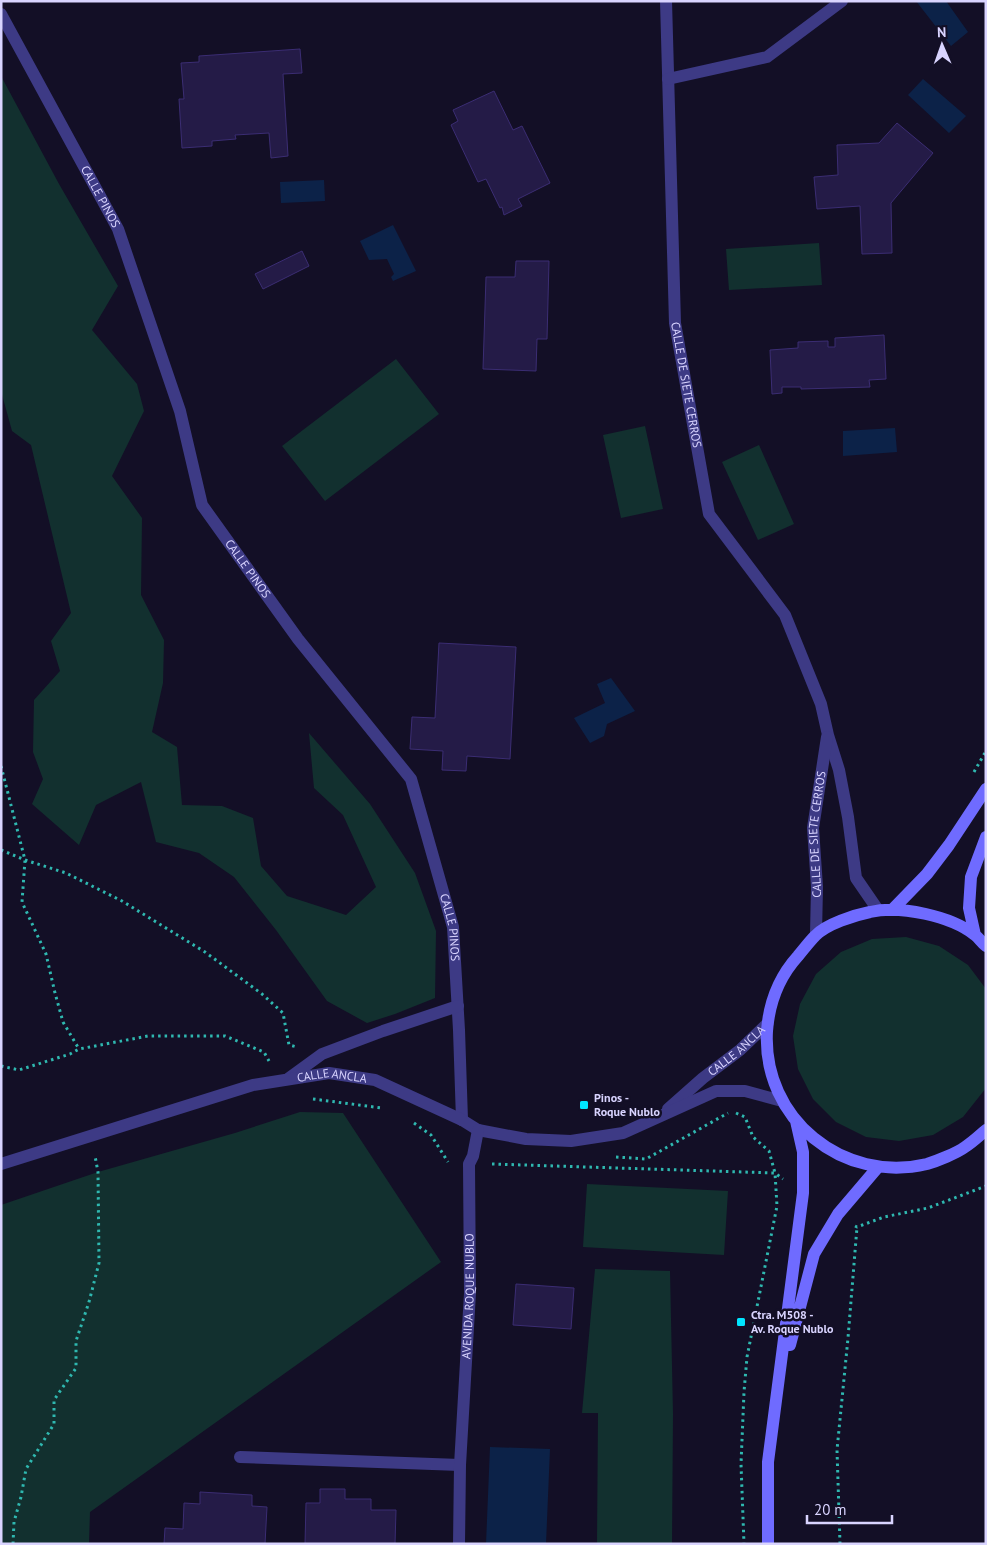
<svg xmlns="http://www.w3.org/2000/svg" width="987" height="1545" font-family="'PT Sans',sans-serif">
<style>
.green{fill:#12302f}
.water{fill:#0c2248}
.building{fill:#241b47;stroke:#3b2d73}
.lines{fill:none;stroke-linecap:round;stroke-linejoin:round}
.path{stroke:#2fb8b0;stroke-width:3;stroke-dasharray:2.5 4;stroke-linecap:butt}
.minor{stroke:#3d3a85;stroke-width:12}
.secondary{stroke:#6f6bff;stroke-width:12}
.poi-dot{fill:#00e5ff;stroke:#130f26;stroke-width:2}
.labels{text-anchor:middle;stroke-width:5;stroke-linejoin:round;paint-order:stroke}
.street-label{font-size:12px;fill:#d9d4ff;stroke:#130f26}
.poi-label{font-size:12px;font-weight:bold;fill:#d9d4ff;stroke:#130f26;text-anchor:start}
</style>
<rect width="100%" height="100%" fill="#130f26"/>
<path class="green" d="M1,76L59,184L118,286L92,330L137,384L144,411L112,476L142,518L141,595L164,640L163,683L152,732L177,747L182,805L222,806L253,818L261,866L287,896L346,915L376,887L343,815L314,788L309,733L370,804L415,873L436,931L435,998L395,1014L367,1023L327,1001L276,930L234,877L199,853L156,842L141,782L96,805L79,845L32,804L43,779L33,752L34,700L60,671L51,641L71,613L31,445L12,431L1,391Z
M819,243L822,285L729,290L726,249Z
M396,359L439,414L325,501L282,446Z
M645,426L663,509L621,518L603,435Z
M759,445L794,524L758,540L722,462Z
M906,937L939,946L968,965L986,989V1088L963,1117L933,1135L899,1141L866,1137L836,1122L813,1099L798,1069L793,1036L800,1004L816,974L841,952L872,939Z
M300,1112L343,1113L441,1262L90,1512L89,1544H1V1205L98,1172L235,1133Z
M587,1184L728,1191L724,1255L583,1247Z
M595,1269L670,1271L673,1414L672,1544H597L598,1413H582Z"/>
<path class="water" d="M916,1H946L968,32L951,46Z
M923,79L966,116L949,133L908,95Z
M324,180L325,201L281,203L280,182Z
M393,225L416,271L393,281L391,277L394,274L387,259L369,260L360,241Z
M895,428L897,452L843,456V431Z
M611,678L635,711L607,724L604,736L590,743L574,718L605,703L597,684Z
M490,1447L550,1449L546,1544H486Z"/>
<path class="building" d="M300,49L302,73L283,74L288,156L271,158L269,133L235,135L236,139L212,141V146L182,148L179,99H184L181,63L199,62V56Z
M494,91L513,130L522,126L550,183L518,199L522,206L504,215L502,207L500,208L486,179L478,182L451,125L458,121L453,110Z
M897,123L933,153L891,203L892,253L862,254L860,206L817,209L814,177L838,175L837,145L879,143Z
M302,251L309,266L263,289L255,274Z
M516,261H549L547,339H537L536,371L483,369L486,277H515Z
M884,335L886,379L869,380L870,387L801,389V387H782V393L772,394L770,350L798,348V342L828,341V347H835V338Z
M439,643L516,647L510,759L467,756L466,771L442,770L443,751L410,749L412,717L435,718Z
M516,1284L574,1288L571,1329L513,1325Z
M320,1489H345V1499H371V1510H396L395,1544H305L306,1503H320Z
M200,1492L252,1495V1506L267,1507L265,1544H164L165,1528L183,1529L184,1503L200,1504Z"/>
<g class="lines">
<path class="path" d="M1,766L25,860L22,902L46,954L55,993L63,1022L79,1049
M974,772L986,751
M1,850L25,860L66,873L122,901L205,952L262,994L283,1013L289,1045L297,1047
M1,1066L19,1070L70,1054L79,1049L148,1036H225L264,1052L269,1061
M313,1099L382,1108
M736,1113L745,1117L753,1137L769,1151L775,1173L777,1206L747,1357L744,1392L741,1464L744,1544
M414,1123L431,1135L448,1162
M616,1157L646,1159L728,1113
M492,1164L775,1173L783,1179
M855,1226L857,1227L884,1217L928,1208L986,1186
M13,1544L14,1522L21,1497L26,1469L54,1424V1400L76,1368V1341L89,1302L99,1263L98,1172L95,1156
M840,1544L837,1450L848,1338L857,1227"/>
<g class="minor">
<path id="s1" d="M666,1L675,323L709,514L785,615L821,704L828,735L839,770L848,817L856,878L878,910"/>
<path id="s2" d="M1,14L118,229L180,411L202,505L298,639L411,779L453,927L459,1030L462,1120"/>
<path d="M668,79L767,57L842,1"/>
<path id="s3" d="M816,934L817,887L813,828L827,737"/>
<path d="M289,1078L322,1054L383,1031L458,1006"/>
<path id="s4" d="M668,1109L703,1078L740,1050L768,1023"/>
<path id="s5" d="M1,1164L253,1085L329,1073L375,1080L462,1120L478,1130L526,1139L571,1141L623,1133L716,1091H745L782,1101"/>
<path d="M240,1457L460,1465"/>
<path id="s6" d="M459,1544L460,1465L470,1293L469,1164L473,1156L478,1130"/>
</g>
<path class="secondary" d="M892,910L927,874L949,845L986,789
M975,935L969,908L971,877L986,837
M986,946C982,943 979,938 975,935C951,916 900,905 870,912C855,915 826,924 815,936C809,942 804,949 798,956C779,977 769,1004 767,1031C762,1119 843,1184 927,1164C937,1161 957,1153 965,1147C973,1142 979,1136 986,1130
M790,1345L814,1254L838,1214L878,1167
M768,1544V1462L803,1193V1152L796,1121"/>
</g>
<g class="poi-dot">
<rect x="579" y="1100" width="10" height="10" rx="2.5"/>
<rect x="736" y="1317" width="10" height="10" rx="2.5"/>
</g>
<g class="labels">
<g class="street-label">
<text dy="4" stroke="none"><textPath href="#s2" startOffset="208">CALLE PINOS</textPath></text>
<text dy="4" stroke="none"><textPath href="#s1" startOffset="385">CALLE DE SIETE CERROS</textPath></text>
<text dy="4" stroke="none"><textPath href="#s2" startOffset="612">CALLE PINOS</textPath></text>
<text dy="4" stroke="none"><textPath href="#s3" startOffset="100">CALLE DE SIETE CERROS</textPath></text>
<text dy="4" stroke="none"><textPath href="#s2" startOffset="1032">CALLE PINOS</textPath></text>
<text dy="4" stroke="none"><textPath href="#s4" startOffset="90">CALLE ANCLA</textPath></text>
<text dy="4" stroke="none"><textPath href="#s5" startOffset="344">CALLE ANCLA</textPath></text>
<text dy="4" stroke="none"><textPath href="#s6" startOffset="248">AVENIDA ROQUE NUBLO</textPath></text>
</g>
<g class="poi-label">
<text x="594" y="1102">Pinos -<tspan x="594" dy="14">Roque Nublo</tspan></text>
<text x="751" y="1319">Ctra. M508 -<tspan x="751" dy="14">Av. Roque Nublo</tspan></text>
</g>
</g>
<rect width="987" height="1545" fill="none" stroke="#d9d4ff" stroke-width="5"/>
<g transform="translate(942 45) rotate(358)" stroke="#130f26" stroke-width="4" paint-order="stroke">
<path d="M0-4L9 19L0 12L-9 19Z" fill="#d9d4ff"/>
<text y="-8" font-size="14" font-weight="bold" text-anchor="middle" fill="#d9d4ff">N</text>
</g>
<path d="M807 1515v8h85v-8" fill="none" stroke="#d9d4ff" stroke-width="2.5"/>
<text x="814" y="1515" font-size="15" fill="#d9d4ff" stroke="#130f26" stroke-width="4" paint-order="stroke">20 m</text>
</svg>
